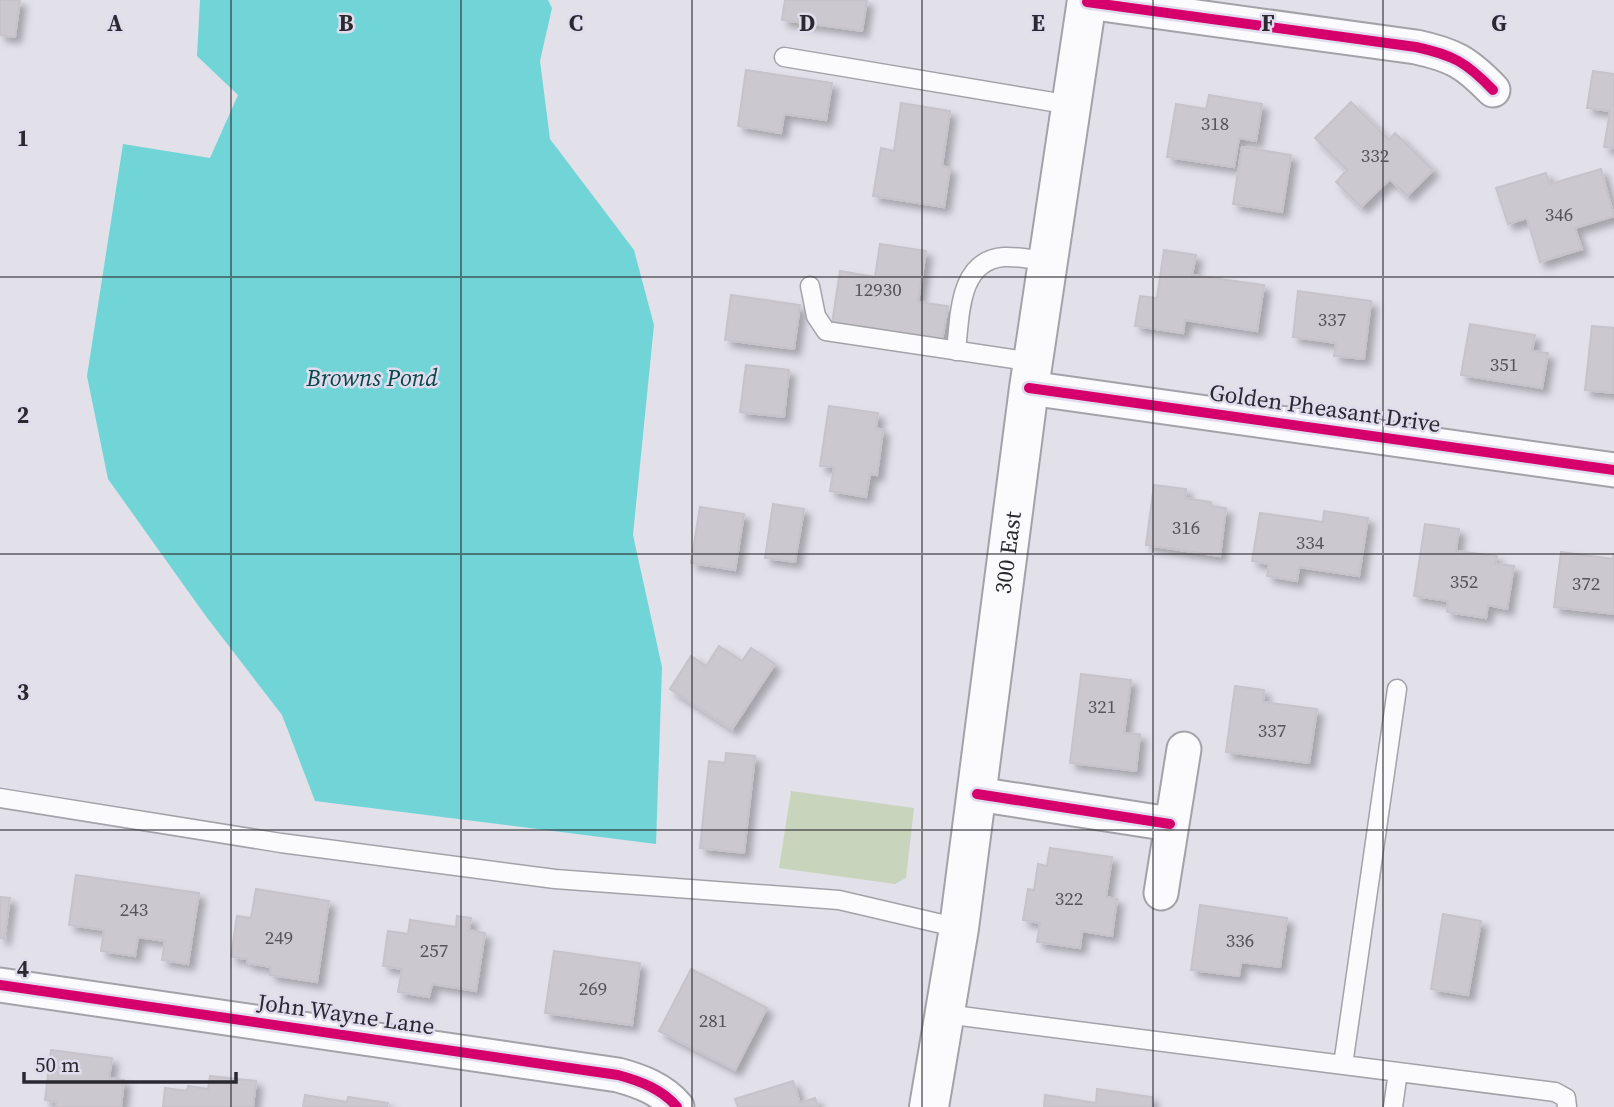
<svg xmlns="http://www.w3.org/2000/svg" width="1614" height="1107" font-family="'Source Serif 4',serif">
<style>
.green{fill:#c9d4bd}
.water{fill:#71d5d8}
.building{fill:#cbc8cf;stroke:#c6c3ca;stroke-width:2;filter:url(#shadow)}
.lines{fill:none;stroke-linecap:round;stroke-linejoin:round}
.lane-casing{stroke:#a3a2a9;stroke-width:21}
.street-casing{stroke:#a3a2a9;stroke-width:37}
.secondary-casing{stroke:#a3a2a9;stroke-width:42}
.lane{stroke:#fbfafc;stroke-width:18}
.street{stroke:#fbfafc;stroke-width:33}
.secondary{stroke:#fbfafc;stroke-width:38}
.cycleway-casing{stroke:#e0dced;stroke-width:15}
.cycleway{stroke:#d6006c;stroke-width:10}
.grid{fill:none;stroke:#2b2930;stroke-width:2;stroke-opacity:0.55}
.labels{text-anchor:middle;stroke-width:5;stroke-linejoin:round;paint-order:stroke}
.number-label{font-size:19px;fill:#56535a}
.street-label{font-size:23px;fill:#2b2930;stroke:#e0dced}
.water-label{font-size:24px;font-style:italic;fill:#084848;stroke:#e0dced}
.grid-label{font-size:23px;text-anchor:middle;font-weight:bold;fill:#2b2930;stroke:#e0dced;stroke-width:5;stroke-linejoin:round;paint-order:stroke}
</style>
<defs>
<filter id="shadow"><feDropShadow dx="6" dy="6" stdDeviation="3.5" flood-color="#0004"/></filter>
</defs>
<rect width="100%" height="100%" fill="#e2e0e9"/>
<path class="green" d="M791,791L914,808L906,878L895,884L779,868Z"/>
<path class="water" d="M200,0H548L552,8L540,61L550,139L634,250L654,325L633,535L662,667L656,844L315,801L282,715L205,615L108,479L87,376L123,144L210,158L238,95L197,56Z"/>
<path class="building" d="M0,0H20L15,37L0,35Z
M785,0H867L862,31L782,20Z
M746,70L832,83L826,120L784,114L781,133L738,126Z
M1593,71L1614,74V148L1604,147L1610,111L1587,108Z
M1209,95L1262,104L1256,141L1239,138L1234,167L1167,157L1176,104L1206,109Z
M1351,102L1389,140L1395,133L1433,170L1407,196L1390,179L1361,207L1336,182L1347,170L1315,138Z
M901,103L950,111L942,166L950,168L944,207L873,196L881,148L894,151Z
M1242,147L1291,155L1282,212L1233,204Z
M1601,169L1614,216L1575,228L1582,249L1540,262L1527,218L1508,224L1496,188L1546,173L1550,184Z
M880,244L926,251L918,302L948,306L942,341L832,324L840,271L875,277Z
M1164,250L1196,255L1192,275L1264,285L1257,331L1185,320L1183,333L1135,326L1140,296L1157,298Z
M1298,291L1371,301L1364,359L1334,356L1336,343L1293,337Z
M731,295L800,305L794,349L725,340Z
M1470,324L1535,335L1532,351L1548,353L1542,388L1461,375Z
M1592,326L1614,328L1613,393L1585,390Z
M746,365L789,370L784,417L740,412Z
M829,406L878,413L876,428L883,430L877,475L870,474L866,497L830,491L834,467L820,466Z
M1154,485L1186,489L1185,498L1211,502L1210,506L1226,508L1220,556L1146,545Z
M773,504L804,509L795,562L765,558Z
M700,507L744,514L735,570L691,563Z
M1324,511L1368,518L1359,576L1299,567L1297,581L1267,576L1269,564L1252,561L1260,513L1323,522Z
M1425,524L1459,529L1456,551L1497,556L1495,564L1514,566L1507,609L1488,605L1486,618L1447,612L1448,601L1414,596Z
M1561,552L1613,559L1614,553V614L1554,607Z
M719,646L742,661L751,648L775,664L732,729L670,689L691,656L706,666Z
M1081,674L1131,680L1124,733L1140,734L1136,771L1070,763Z
M1235,686L1264,690L1263,702L1317,709L1309,763L1226,752Z
M726,753L755,756L744,853L700,848L709,761L725,763Z
M1050,848L1112,857L1106,897L1117,899L1112,936L1082,931L1080,948L1037,942L1040,923L1023,920L1028,889L1034,890L1038,864L1047,866Z
M76,875L199,893L188,964L162,960L165,941L138,937L135,956L101,951L104,930L69,925Z
M256,889L329,901L317,982L270,975L271,967L247,963V959L231,957L237,916L251,918Z
M0,897L10,898L4,939L0,938Z
M1200,905L1287,918L1280,967L1241,962L1239,976L1191,970Z
M1443,914L1481,921L1468,995L1431,989Z
M457,916L471,918L469,930L485,933L476,991L432,984L429,997L398,992L402,969L383,966L388,931L408,934L410,920L456,927Z
M554,951L640,963L632,1025L545,1013Z
M691,969L767,1008L735,1070L659,1031Z
M51,1050L112,1058L109,1078L124,1080L121,1107H56L57,1102L45,1100Z
M210,1076L256,1081L253,1107H163L165,1088L187,1091L188,1086L208,1089Z
M793,1081L800,1103L815,1098L818,1107H738L735,1099Z
M1097,1089L1152,1097L1151,1107H1044L1045,1095L1096,1103Z
M305,1095L347,1102L348,1097L388,1103L387,1107H303Z"/>
<g class="lines">
<g class="lane-casing">
<path id="lane" d="M784,57L1071,105
M810,286L816,316L826,331L1033,362
M956,351C960,317 958,260 1004,257C1018,256 1034,260 1048,261
M0,798L281,843L555,879L839,900L959,928
M945,1014L1555,1092L1566,1098L1567,1107
M1343,1065L1397,689
M1393,1107L1398,1072"/>
</g>
<g class="street-casing">
<path id="street" d="M1087,2L1416,47C1453,55 1466,62 1493,90
M1029,388L1614,470
M977,794L1170,824
M1161,893L1184,749
M0,985L618,1075C640,1081 662,1089 677,1107"/>
</g>
<g class="secondary-casing">
<g id="secondary">
<path id="s1" d="M929,1107L959,928L1029,388L1087,0"/>
</g>
</g>
<use href="#lane" class="lane"/>
<use href="#street" class="street"/>
<use href="#secondary" class="secondary"/>
<g class="cycleway-casing">
<path id="cycleway" d="M1087,2L1416,47C1453,55 1466,62 1493,90
M1029,388L1614,470
M977,794L1170,824
M0,985L618,1075C640,1081 662,1089 677,1107"/>
</g>
<use href="#cycleway" class="cycleway"/>
</g>
<path class="grid" d="M231,0V1107M461,0V1107M692,0V1107M922,0V1107M1153,0V1107M1383,0V1107M0,277H1614M0,554H1614M0,830H1614"/>
<g class="labels">
<g class="number-label">
<text x="1215" y="130">318</text>
<text x="1375" y="162">332</text>
<text x="1559" y="221">346</text>
<text x="878" y="296">12930</text>
<text x="1332" y="326">337</text>
<text x="1504" y="371">351</text>
<text x="1186" y="534">316</text>
<text x="1310" y="549">334</text>
<text x="1464" y="588">352</text>
<text x="1586" y="590">372</text>
<text x="1102" y="713">321</text>
<text x="1272" y="737">337</text>
<text x="1069" y="905">322</text>
<text x="134" y="916">243</text>
<text x="279" y="944">249</text>
<text x="1240" y="947">336</text>
<text x="434" y="957">257</text>
<text x="593" y="995">269</text>
<text x="713" y="1027">281</text>
</g>
<g class="street-label">
<text transform="translate(1325 408) rotate(8)" y="8">Golden Pheasant Drive</text>
<text dy="8" stroke="none"><textPath href="#s1" startOffset="560">300 East</textPath></text>
<text transform="translate(346 1014) rotate(8)" y="8">John Wayne Lane</text>
</g>
<g class="water-label">
<text x="372" y="386">Browns Pond</text>
</g>
</g>
<g class="grid-label">
<text x="115" y="31">A</text>
<text x="346" y="31">B</text>
<text x="576" y="31">C</text>
<text x="807" y="31">D</text>
<text x="1038" y="31">E</text>
<text x="1268" y="31">F</text>
<text x="1499" y="31">G</text>
<text x="23" y="146">1</text>
<text x="23" y="423">2</text>
<text x="23" y="700">3</text>
<text x="23" y="977">4</text>
</g>
<path d="M24 1072v10h212v-10" fill="none" stroke="#2b2930" stroke-width="3.5"/>
<text x="35" y="1072" font-size="21" fill="#2b2930" stroke="#e0dced" stroke-width="5" paint-order="stroke">50 m</text>
</svg>
